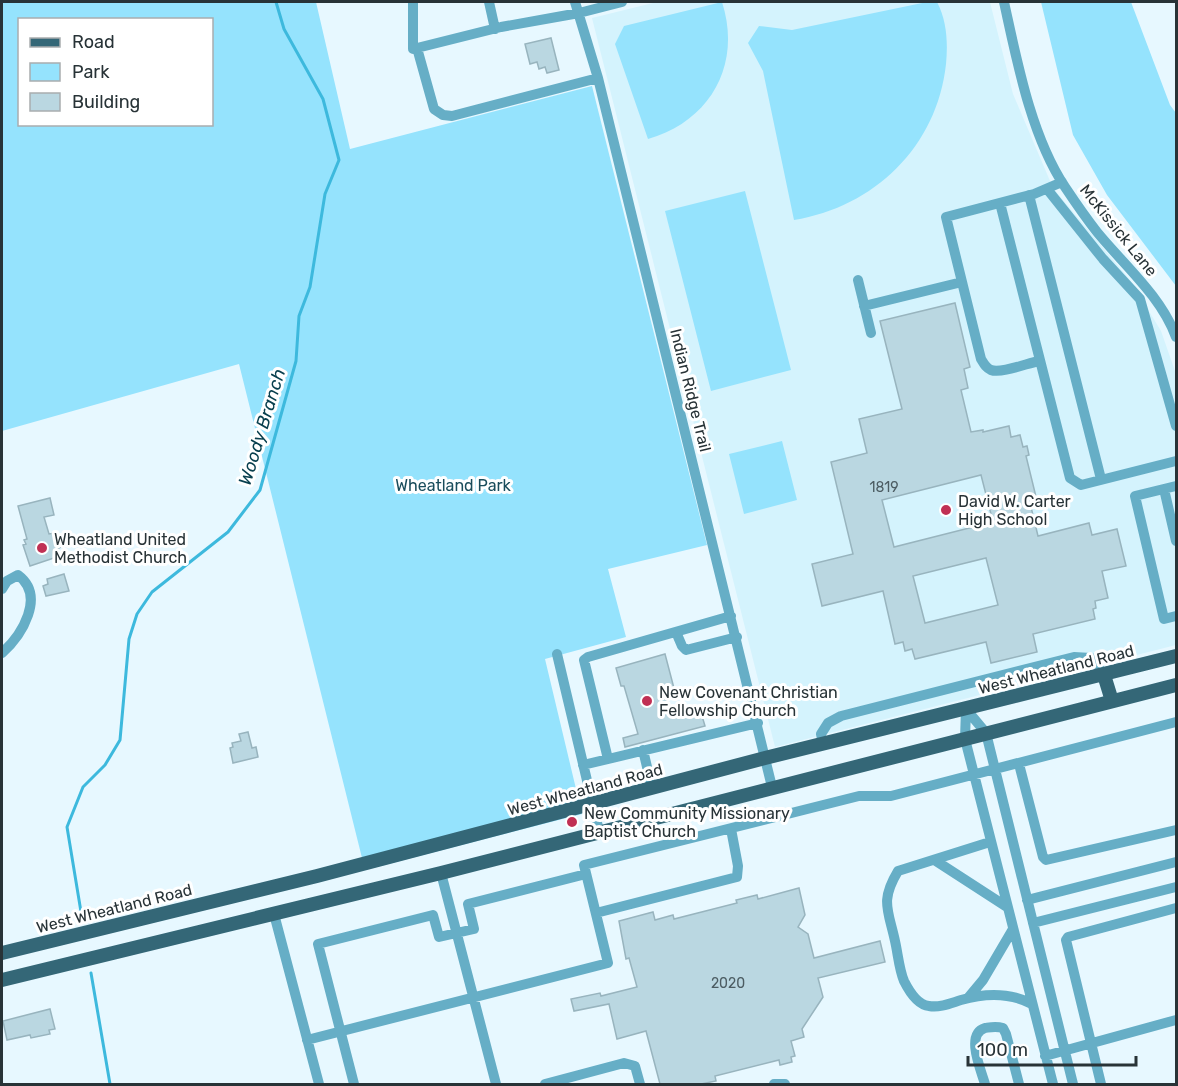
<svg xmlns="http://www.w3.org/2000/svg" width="1178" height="1086" font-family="Rubik,sans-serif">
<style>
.built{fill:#d4f3fd}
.green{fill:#95e3fd;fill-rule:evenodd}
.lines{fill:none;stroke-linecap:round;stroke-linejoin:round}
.stream{stroke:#3db9dd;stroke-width:3}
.building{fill:#bad7e1;stroke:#98b4be;stroke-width:1.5;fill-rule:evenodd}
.minor{stroke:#66aec6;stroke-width:10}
.major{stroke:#346777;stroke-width:14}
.poi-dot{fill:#c03054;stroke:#fff;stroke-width:2}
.labels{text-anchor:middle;stroke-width:6;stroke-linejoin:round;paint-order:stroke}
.number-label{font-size:14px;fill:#4c5c62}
.street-label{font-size:16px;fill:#283337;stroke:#fff}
.park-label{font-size:16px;fill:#194c5b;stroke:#fff}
.poi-label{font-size:16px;fill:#283337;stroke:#fff;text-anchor:start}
.water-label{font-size:18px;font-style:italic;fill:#09404f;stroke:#fff}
</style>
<rect width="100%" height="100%" fill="#e7f8ff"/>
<path class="built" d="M657,2H990L1013,94L1053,188L1130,280L1161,331L1176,374V645L775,747L592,18Z"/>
<path class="green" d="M2,2H316L350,149L592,86L707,545L608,569L626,637L545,659L582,814L365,870L239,364L2,431ZM20,20H212V124H20Z
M722,2C742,64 711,121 648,139L615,44L624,26Z
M927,2H937C947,21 948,43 946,64C937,147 874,207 794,220L763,71L748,43L759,26L792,30Z
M1041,2H1131L1170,105L1176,113V286L1107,195L1073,135Z
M745,191L791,370L711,391L665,211Z
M782,441L797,500L744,514L729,454Z"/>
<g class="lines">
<path class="stream" d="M82,918L67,827L83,787L105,765L120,740L129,639L137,614L152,592L228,532L260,490L296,361L299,316L310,287L325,194L339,160L323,99L284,29L276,2
M91,973L110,1084"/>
</g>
<path class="building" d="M551,38L559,70L547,73L545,67L539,69L537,62L530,64L525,44Z
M955,303L970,367L964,369L968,388L961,390L971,432L983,430V432L1009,426L1011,437L1020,435L1023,447L1027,446L1029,455L1026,456L1038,505L1031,507L1038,536L1089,523L1092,535L1117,529L1126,566L1102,571L1108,598L1095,601L1096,608L1093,609L1095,619L1033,634L1037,652L991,663L986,642L915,659L912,649L905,651L903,642L895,644L883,591L822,606L812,564L853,554L831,462L867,453L859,419L902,409L880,321ZM981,475L993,522L894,547L882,500ZM986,558L998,605L925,623L913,576Z
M50,498L54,515L44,517L49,534L55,533L57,538L59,537L61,547L53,551L54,558L30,566L23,545L26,544L24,540L27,539L18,506Z
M64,574L69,591L46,596L43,586L48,584L47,579Z
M665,654L675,692L665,695L670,714L699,706L705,726L625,747L623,738L638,734L624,686H621L616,668Z
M248,732L252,748L256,747L258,757L233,763L230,748L233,747L232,743L241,741L239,734Z
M799,888L805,915L798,927L808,934L814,958L880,941L885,962L818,978L823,997L802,1029L804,1037L791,1041L795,1056L791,1057L792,1062L780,1065L779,1060L715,1076L716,1081L701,1084H660L646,1031L617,1039L609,1004L574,1011L571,999L600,993L601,996L637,987L629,958L626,959L619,921L653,912L655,920L673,915L674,919L737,903L736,900L757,895L758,899Z
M50,1009L55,1029L49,1030L50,1034L31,1038L30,1035L7,1040L3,1021Z"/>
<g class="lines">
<path class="minor" d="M413,2V49L501,27L579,13L622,2
M489,2L495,29
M575,2L598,78L772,787
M1004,2C1017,61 1031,136 1065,187C1075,202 1086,218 1097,232C1124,265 1161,296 1176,337
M417,48L434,109L443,115L452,116L598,78
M1047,189L1103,259L1140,299L1176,426
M1029,195L1101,479
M1000,203L1070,478L1081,485L1176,461
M858,280L871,333
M864,306L962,282
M1039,361C1028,363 1001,374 991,370C986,368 984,364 981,359L946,217L1034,194L1062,182
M1176,486L1135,496L1164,619L1176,616
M1164,489L1176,541
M2,589L7,581L18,575C46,596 22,635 2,653
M676,632L682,646L686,650L737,637
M557,654L599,831
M966,709L986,733L1073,1084
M966,709L965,739L1053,1084
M823,744L821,734L828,723L841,716L1074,657L1091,658L1104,675
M643,750L652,788
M608,759L584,660L588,657L731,616
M1019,764L1043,857L1046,860L1176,830
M583,765L758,723
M990,842L898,871C880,901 888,909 895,941C898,954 899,969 904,981C909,991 918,1005 929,1006C940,1008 951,1003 961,1000C985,993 1009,992 1032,1004
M936,861L1007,907
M441,873L496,1084
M1027,900L1176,862
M596,913L737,877L738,866L731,829
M274,914L319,1084
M1033,923L1176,887
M968,998L983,980L1013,929
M307,1040L608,963L584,865L859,796H891L1176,722
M1045,1056L1176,1020
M354,1084L318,944L433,915L439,937L474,929L468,904L586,874
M545,1084L624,1063L635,1066L640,1084
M774,1084H785
M985,1084C981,1070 965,1034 985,1028C992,1027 996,1026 1003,1028L1006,1034L1019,1084
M1101,1084L1066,940L1068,937L1176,908"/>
<path class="major" d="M1104,675L1112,701
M2,953L317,876L765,758L1176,656
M2,980L441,873L1176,685"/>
</g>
<g class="poi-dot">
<circle cx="946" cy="510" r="6"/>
<circle cx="42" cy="548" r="6"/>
<circle cx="647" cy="701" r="6"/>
<circle cx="572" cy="822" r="6"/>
</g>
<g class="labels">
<g class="number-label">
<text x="884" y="492">1819</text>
<text x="728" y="988">2020</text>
</g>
<g class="street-label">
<text transform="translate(1119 230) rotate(51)" y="6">McKissick Lane</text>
<text transform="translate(691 390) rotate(76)" y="6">Indian Ridge Trail</text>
<text transform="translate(1056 669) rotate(-14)" y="6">West Wheatland Road</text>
<text transform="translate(585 789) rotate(-15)" y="6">West Wheatland Road</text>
<text transform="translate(114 908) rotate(-14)" y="6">West Wheatland Road</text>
</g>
<g class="park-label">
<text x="453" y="491">Wheatland Park</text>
</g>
<g class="poi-label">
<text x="958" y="507">David W. Carter<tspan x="958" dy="18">High School</tspan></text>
<text x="54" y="545">Wheatland United<tspan x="54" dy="18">Methodist Church</tspan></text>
<text x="659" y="698">New Covenant Christian<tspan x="659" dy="18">Fellowship Church</tspan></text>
<text x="584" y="819">New Community Missionary<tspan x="584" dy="18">Baptist Church</tspan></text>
</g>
<g class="water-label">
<text transform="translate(262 427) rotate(-73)" y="6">Woody Branch</text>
</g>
</g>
<rect width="1178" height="1086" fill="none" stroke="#283337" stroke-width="6"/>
<rect x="18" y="18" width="195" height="108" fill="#ffffff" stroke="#a9adaf" stroke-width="1.5"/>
<rect x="30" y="38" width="30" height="9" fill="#346777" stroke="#a9adaf" stroke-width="1.5"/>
<text x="72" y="48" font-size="18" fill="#283337">Road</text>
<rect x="30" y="63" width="30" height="18" fill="#95e3fd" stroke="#a9adaf" stroke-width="1.5"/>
<text x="72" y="78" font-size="18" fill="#283337">Park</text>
<rect x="30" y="93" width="30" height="18" fill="#bad7e1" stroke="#a9adaf" stroke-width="1.5"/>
<text x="72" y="108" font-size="18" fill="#283337">Building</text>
<path d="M968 1056v9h168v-9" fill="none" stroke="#283337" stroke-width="3"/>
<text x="977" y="1056" font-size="18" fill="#283337" stroke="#ffffff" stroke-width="4.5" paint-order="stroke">100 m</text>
</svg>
